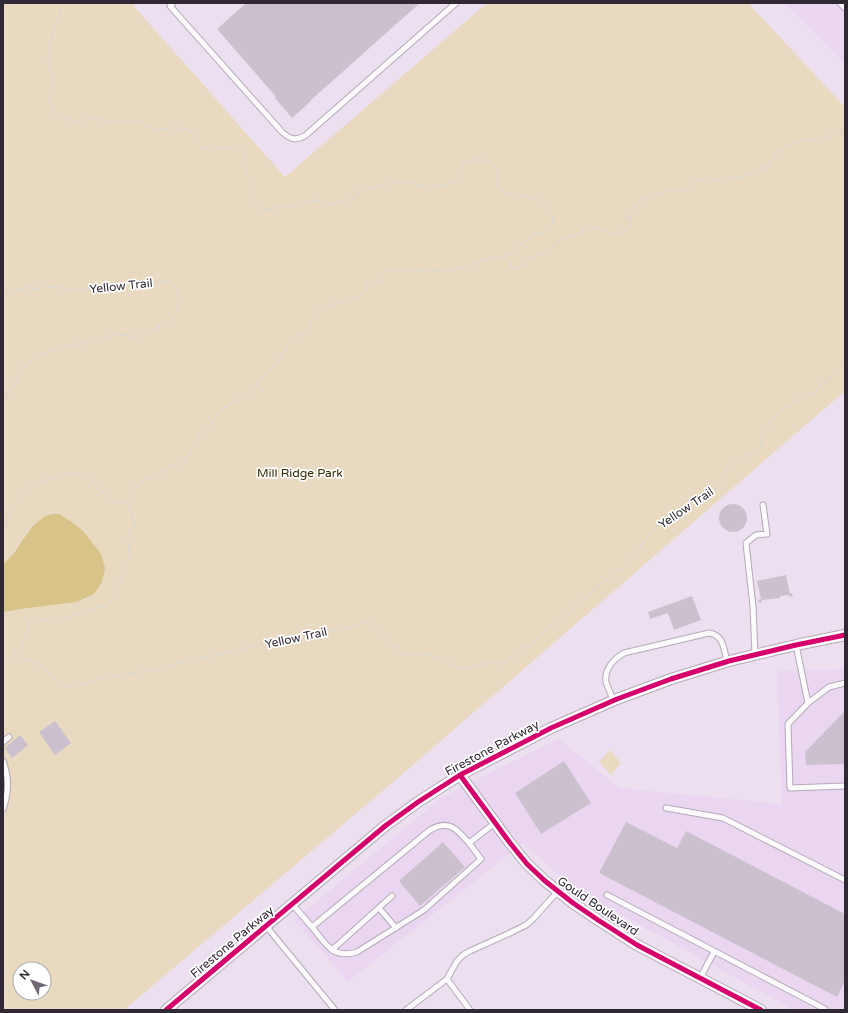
<svg xmlns="http://www.w3.org/2000/svg" width="848" height="1013" font-family="'Varela Round',sans-serif">
<style>
.built{fill:#ead6f0}
.green{fill:#e8d9c0;fill-rule:evenodd}
.water{fill:#d8c388}
.building{fill:#cbc1ce}
.lines{fill:none;stroke-linecap:round;stroke-linejoin:round}
.lane-casing{stroke:#b3aab6;stroke-width:7}
.street-casing{stroke:#b3aab6;stroke-width:12}
.path{stroke:#d8d5d9;stroke-width:2;stroke-dasharray:2 3;stroke-linecap:butt}
.lane{stroke:#fcfafd;stroke-width:5}
.street{stroke:#fcfafd;stroke-width:10}
.cycleway-casing{stroke:#fff;stroke-width:8}
.cycleway{stroke:#d6006c;stroke-width:5}
.labels{text-anchor:middle;stroke-width:3.5;stroke-linejoin:round;paint-order:stroke}
.street-label{font-size:12px;fill:#302833;stroke:#fff}
.park-label{font-size:12px;fill:#332900;stroke:#fff}
</style>
<rect width="100%" height="100%" fill="#ece0f0"/>
<path class="built" d="M785,3H845V63Z
M845,669V1010H794L573,888L523,843L348,982L294,920L440,799L464,786L559,739L620,788L782,804L777,671Z"/>
<path class="green" d="M3,3H131L285,177L487,3H748L845,107V391L399,777L124,1010H3ZM20,969H44V993H20Z
M610,750L621,763L611,775L599,762Z"/>
<path class="water" d="M53,514H59L72,522L83,531L101,554L105,568L102,582L94,594L76,602L20,609L3,612V565L15,552L20,544L33,526L45,516Z"/>
<path class="building" d="M246,3H420L311,100V101L292,118L275,98L276,97L264,83L217,29Z
M719 518a14 14 0 1 1 28 0a14 14 0 1 1-28 0Z
M786,575L790,594L792,593L793,596L789,597V595L780,596V598L762,600V602L759,603L758,600L761,599L757,581Z
M692,596L701,620L674,630L668,613L650,619L648,612Z
M845,711V764L806,765L805,752Z
M55,721L71,743L55,755L39,732Z
M20,735L28,745L12,758L5,748Z
M564,761L591,803L541,834L515,793Z
M626,822L677,848L686,831L845,914V981L837,997L599,873Z
M443,842L465,867L420,906L399,881Z"/>
<g class="lines">
<g class="lane-casing">
<path id="lane" d="M173,3L170,6L282,132C291,140 296,141 306,135L456,3
M840,3L845,8
M796,645L808,703L788,724L790,788L845,786
M755,655L753,606L746,543L756,535L767,534L763,505
M613,700C611,694 608,688 606,682C604,669 614,659 624,653L709,633C724,635 724,650 727,662
M808,703L829,687L845,683
M3,742L9,737
M3,761C9,777 9,793 3,809
M666,808L723,818L845,880
M607,895L825,1009
M292,904L312,927L430,830C449,819 457,829 469,843L495,823
M379,908L396,928
M266,926L335,1010
M312,927C327,945 332,959 357,952L424,910L481,859L469,843
M332,950L392,896
M700,978L714,952
M447,979L470,1010
M406,1010L447,979L457,961L463,955L470,951L510,933L526,925L533,919L558,891"/>
</g>
<g class="street-casing">
<path id="street" d="M460,775L510,843L527,864L545,881L573,903L598,920L637,945L761,1010
M166,1010L385,826L418,802L460,775L551,728L617,699L671,679L729,661L796,645L845,635"/>
</g>
<path class="path" d="M59,3C63,12 55,24 53,33C51,39 51,45 49,51C45,63 56,76 50,88C51,97 48,111 58,116C63,118 69,118 73,123L81,122L89,118L98,119L109,122H140L154,129H157L175,128L188,129L193,133L199,145L203,147L208,148L219,147L238,148L243,154L244,161L243,165L252,182L254,191L253,197L254,199L260,205L262,210L273,209L282,205L289,206L301,205L311,201L315,200L331,204L339,203L344,201L351,200L356,197L359,192L368,188L401,181L406,182L429,187L448,185L459,179L462,170L463,165L465,162C478,158 494,158 498,174C500,181 496,188 503,191C508,194 513,195 518,195C538,198 545,202 554,221L549,229L542,233L535,234L525,241L508,256L490,258L467,267L453,270L429,271L420,270L407,272L389,269L385,270L383,273L380,281L368,284L365,290L360,296L343,302L328,305L322,307L317,312L308,328L304,332L288,344L285,348L279,361L273,366L259,382L252,392L243,398L233,401L223,409L219,413L217,417L201,432L184,463L170,467L159,474L142,481L136,487L133,493L129,505
M505,256C508,261 511,269 518,269L529,260L544,253L554,247L561,239L577,234L585,230L595,228L611,233L625,232L630,226L632,220L631,218H626L627,216L639,202L645,199L668,191L687,190L695,181L704,180L711,181L746,176L754,173L766,167L770,163L778,152L781,150L800,141L807,139H824L838,130L845,131
M3,296L15,289H18L21,290H24L30,286L34,287L36,290C44,286 56,287 65,288C69,289 73,291 77,291C83,291 88,289 93,289L141,281C159,284 179,273 179,301C180,318 167,323 153,330C148,333 142,336 136,337C132,337 128,335 124,335C119,335 111,336 106,337C98,339 90,342 82,344C76,345 70,344 64,346C55,348 38,356 31,361C21,368 19,376 13,386C10,391 6,396 3,401
M3,527C11,513 17,496 31,486C38,482 47,480 54,477C63,474 75,471 85,475C96,480 108,507 123,502L129,505L131,507L132,511L131,515L135,521V525L130,533L128,540L130,557L124,566L120,582L113,599L104,607H98L80,614L56,620L49,622L33,618L29,620L28,622L27,633L25,639L15,654V657L17,659L32,660L38,663L44,667L57,683L67,686H73L86,684L102,678L113,676L154,670L193,659L209,657L241,649L284,641L327,631L348,628L362,623H368L385,636L391,644L397,650L404,654L412,655L422,654L433,655L459,669L469,668L488,663L503,664L510,659L514,657L524,648L533,643L558,619L563,617L616,571L620,570L624,567L648,536L661,522L700,497L714,491L723,478L724,471L727,467L753,453L759,449L762,445V433L781,410L785,407L790,406L803,397L810,394L816,391L821,385L829,380L837,369L845,364"/>
<use href="#lane" class="lane"/>
<use href="#street" class="street"/>
<g class="cycleway-casing">
<path id="cycleway" d="M460,775L510,843L527,864L545,881L573,903L598,920L637,945L761,1010
M166,1010L385,826L418,802L460,775L551,728L617,699L671,679L729,661L796,645L845,635"/>
</g>
<use href="#cycleway" class="cycleway"/>
</g>
<g class="labels">
<g class="street-label">
<text transform="translate(121 286) rotate(-6)" y="4">Yellow Trail</text>
<text transform="translate(686 508) rotate(-34)" y="4">Yellow Trail</text>
<text transform="translate(296 638) rotate(-12)" y="4">Yellow Trail</text>
<text transform="translate(492 748) rotate(-28)" y="4">Firestone Parkway</text>
<text transform="translate(598 906) rotate(34)" y="4">Gould Boulevard</text>
<text transform="translate(232 942) rotate(-40)" y="4">Firestone Parkway</text>
</g>
<g class="park-label">
<text x="300" y="477">Mill Ridge Park</text>
</g>
</g>
<rect width="848" height="1013" fill="none" stroke="#302833" stroke-width="8"/>
<g transform="translate(32 981) rotate(311)"><circle r="19" fill="#ffffff" stroke="#aca9ad"/>
<path d="M0-3L7 15L0 10L-7 15Z" fill="#726875"/>
<text y="-6" font-size="11" font-weight="bold" text-anchor="middle" fill="#302833">N</text>
</g>
</svg>
